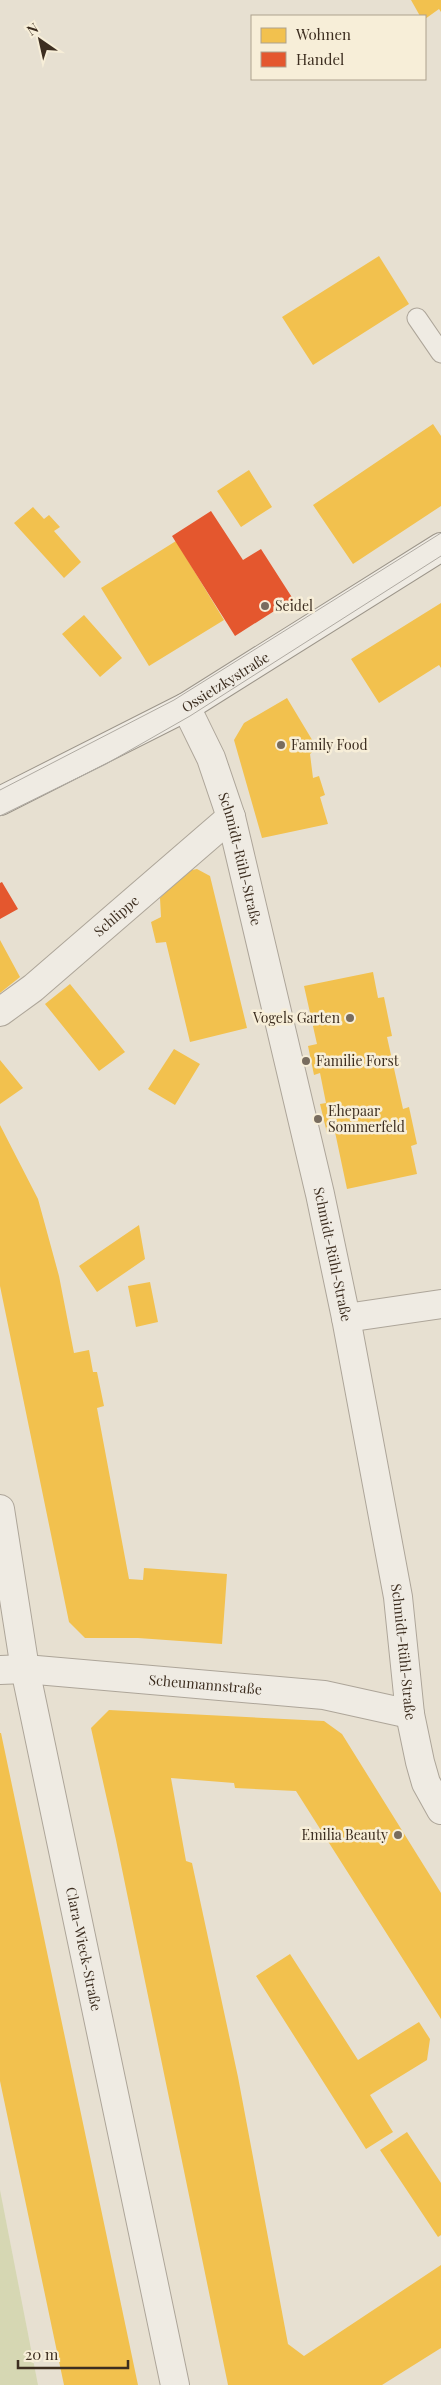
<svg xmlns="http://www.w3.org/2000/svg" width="441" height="2385" font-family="'Playfair Display',serif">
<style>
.green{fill:#d6d7b3}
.homes{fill:#f2c14e}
.shops{fill:#e4572e}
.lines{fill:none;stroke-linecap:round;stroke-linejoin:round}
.lane-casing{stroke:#ada599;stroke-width:21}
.street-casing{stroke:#ada599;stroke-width:30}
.secondary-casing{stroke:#9c958a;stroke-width:30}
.lane{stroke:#efebe3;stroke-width:19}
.street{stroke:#efebe3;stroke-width:28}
.secondary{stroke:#efebe3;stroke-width:28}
.tram{stroke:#afaaa2;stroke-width:1}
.poi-dot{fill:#786c5e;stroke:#f7eed8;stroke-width:2}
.labels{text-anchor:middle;stroke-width:5;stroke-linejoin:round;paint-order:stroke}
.poi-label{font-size:14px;fill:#3d2e20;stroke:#f7eed8;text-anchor:start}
.street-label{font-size:14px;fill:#3d2e20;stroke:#f7eed8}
</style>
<rect width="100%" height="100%" fill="#e7e0d1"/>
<path class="green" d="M0,2190L38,2385H0Z"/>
<path class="homes" d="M411,0H441V12L439,9L425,19V16H420Z
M379,256L409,304L313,365L282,317Z
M433,424L441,436V506L353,564L313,505Z
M249,470L272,507L241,527L217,491Z
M33,507L44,519L49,515L60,527L54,531L81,562L64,578L14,523Z
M176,541L224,620L149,666L101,588Z
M441,603V668L439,665L379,703L351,659Z
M84,615L122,658L100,677L62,634Z
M287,698L317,748L310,754L313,778L319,776L325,795L320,797L328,824L262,838L234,740L244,723Z
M197,869L210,876L247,1028L190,1042L166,942L156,943L151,922L161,917L160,898L187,871Z
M0,940L20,977L0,993Z
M373,972L378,998L384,997L392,1036L387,1037L403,1109L409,1107L417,1144L411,1146L417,1174L347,1189L335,1132L327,1133L320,1104L326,1103L320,1073L314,1075L308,1046L317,1044L304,986Z
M70,984L125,1052L99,1071L45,1004Z
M174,1049L200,1064L175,1105L148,1089Z
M0,1060L23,1088L0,1104Z
M0,1125L38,1199L59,1276L74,1353L89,1350L93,1372H97L104,1406L97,1408L129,1579L143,1580L144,1568L227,1574L222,1644L138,1638H85L69,1622L0,1286Z
M139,1225L145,1259L97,1292L79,1266Z
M150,1282L158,1322L136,1327L128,1286Z
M109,1710L324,1721L342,1734L441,1893V2019L296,1791L235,1788L234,1783L171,1778L186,1861L192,1863L238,2077L288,2344L304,2356L441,2265V2348L382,2385H228L116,1840L91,1728Z
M0,1733H1L138,2385H64L0,2081Z
M290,1954L358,2060L419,2022L430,2039L427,2060L370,2095L393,2132L366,2149L256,1976Z
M407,2132L441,2183V2235L438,2237L380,2150Z"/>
<path class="shops" d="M211,511L243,560L261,549L293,599L235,636L172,536Z
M2,882L18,909L0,919V883Z"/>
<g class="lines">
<g class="lane-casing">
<path id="lane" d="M417,318L441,353"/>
</g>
<g class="street-casing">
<g id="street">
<path id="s1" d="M186,707L211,758L231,817L320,1194L346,1318L398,1597L410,1714L420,1762L426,1783L441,1810"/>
<path id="s2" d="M0,1012L33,988L231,817"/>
<path d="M346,1318L441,1304"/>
<path id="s3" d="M0,1509L25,1669L175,2385"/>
<path id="s4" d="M0,1670L25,1669L324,1695L410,1714"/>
</g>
</g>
<g class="secondary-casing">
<g id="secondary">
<path id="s5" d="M0,801L186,707L441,547"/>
</g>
</g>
<use href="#lane" class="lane"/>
<use href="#street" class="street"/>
<use href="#secondary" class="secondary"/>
<path class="tram" d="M0,790L174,700L441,533
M0,816L106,764L190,716L441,556"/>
</g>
<g class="poi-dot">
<circle cx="265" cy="606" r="5"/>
<circle cx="281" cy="745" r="5"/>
<circle cx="350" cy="1018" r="5"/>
<circle cx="306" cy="1061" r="5"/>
<circle cx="318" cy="1119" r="5"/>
<circle cx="398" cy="1835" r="5"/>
</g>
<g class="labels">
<g class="poi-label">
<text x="275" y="611">Seidel</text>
<text x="291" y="750">Family Food</text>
<text x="340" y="1023" text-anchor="end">Vogels Garten</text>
<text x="316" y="1066">Familie Forst</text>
<text x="328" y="1116">Ehepaar<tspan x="328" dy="16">Sommerfeld</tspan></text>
<text x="388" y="1840" text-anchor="end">Emilia Beauty</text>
</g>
<g class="street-label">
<text dy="5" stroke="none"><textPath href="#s5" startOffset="255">Ossietzkystraße</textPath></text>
<text dy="5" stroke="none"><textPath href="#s1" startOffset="162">Schmidt-Rühl-Straße</textPath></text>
<text dy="5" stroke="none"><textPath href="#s2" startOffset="151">Schlippe</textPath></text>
<text dy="5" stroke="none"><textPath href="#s1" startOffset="568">Schmidt-Rühl-Straße</textPath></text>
<text dy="5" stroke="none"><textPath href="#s1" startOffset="972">Schmidt-Rühl-Straße</textPath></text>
<text dy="5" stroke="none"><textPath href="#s4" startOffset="206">Scheumannstraße</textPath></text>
<text dy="5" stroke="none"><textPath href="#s3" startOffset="448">Clara-Wieck-Straße</textPath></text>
</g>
</g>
<rect x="251" y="15" width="175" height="65" fill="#f7eed8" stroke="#ada18e"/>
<rect x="261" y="28" width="25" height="15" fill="#f2c14e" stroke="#ada18e"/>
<text x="296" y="40" font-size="15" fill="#3d2e20">Wohnen</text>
<rect x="261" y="52" width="25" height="15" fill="#e4572e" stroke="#ada18e"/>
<text x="296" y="65" font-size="15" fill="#3d2e20">Handel</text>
<g transform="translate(40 40) rotate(326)" stroke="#f7eed8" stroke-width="4" paint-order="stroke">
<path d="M0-4L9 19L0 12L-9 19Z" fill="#3d2e20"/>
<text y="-8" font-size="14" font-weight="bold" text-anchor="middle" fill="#3d2e20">N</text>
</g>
<path d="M18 2360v8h110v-8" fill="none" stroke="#3d2e20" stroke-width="2.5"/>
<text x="25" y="2360" font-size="15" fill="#3d2e20" stroke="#f7eed8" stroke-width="4" paint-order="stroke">20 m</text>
</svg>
